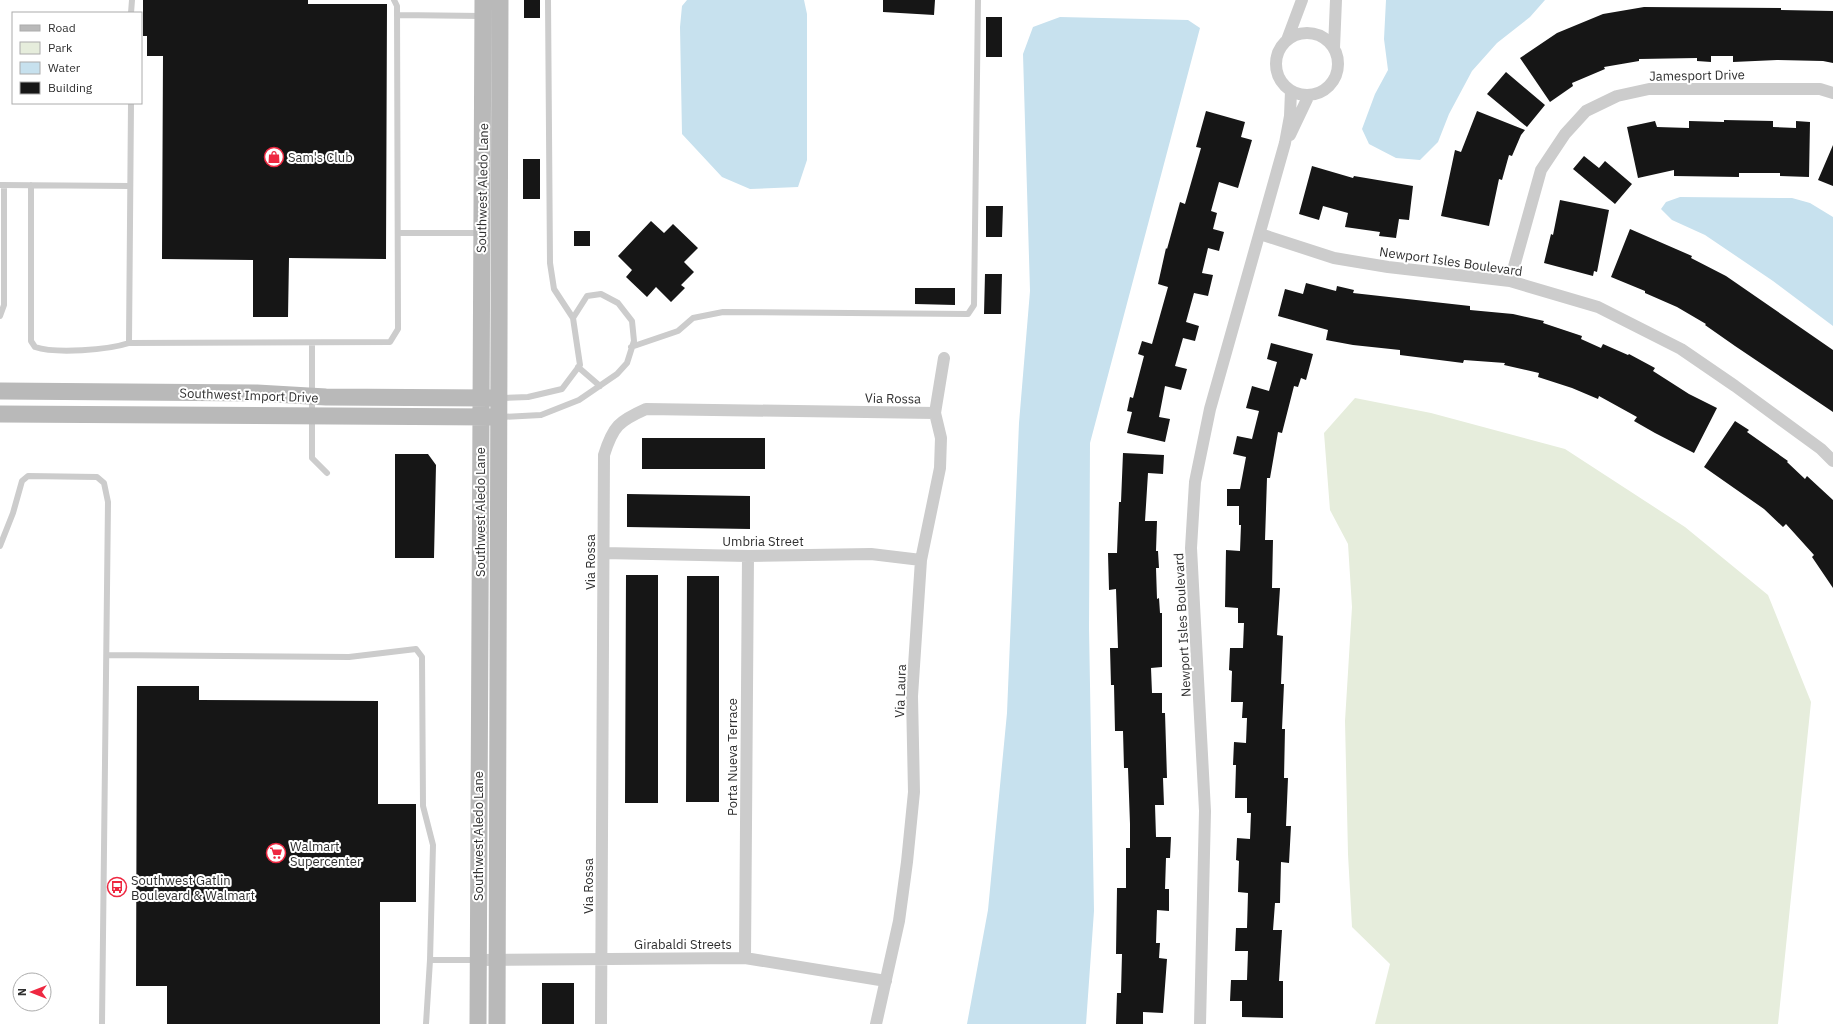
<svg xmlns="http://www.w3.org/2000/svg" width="1833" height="1024" font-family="'IBM Plex Sans',sans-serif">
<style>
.green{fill:#e6eddc}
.water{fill:#c7e1ee}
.building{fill:#161616}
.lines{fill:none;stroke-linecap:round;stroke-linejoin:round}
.lane{stroke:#ccc;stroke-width:6}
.street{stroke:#ccc;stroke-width:12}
.secondary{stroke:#b9b9b9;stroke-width:17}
.labels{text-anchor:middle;stroke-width:4;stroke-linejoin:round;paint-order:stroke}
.street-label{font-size:13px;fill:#2f2f2f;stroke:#fff}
.poi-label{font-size:13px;fill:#2f2f2f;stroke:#fff;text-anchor:start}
</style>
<rect width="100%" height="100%" fill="#fff"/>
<path class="green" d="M1355,398L1431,413L1565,449L1685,527L1768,595L1811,702L1778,1024H1375L1390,964L1352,927L1348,854L1345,721L1352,607L1348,544L1330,510L1324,433Z"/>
<path class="water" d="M687,0H804L807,14V160L798,187L750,189L722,177L682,134L680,27L682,6Z
M1386,0H1545L1530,17L1497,43L1472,71L1449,114L1438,142L1420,160L1396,158L1369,144L1362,129L1375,94L1388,70L1384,39Z
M1060,17L1188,20L1200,28L1090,443L1089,628L1094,911L1086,1024H967L988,910L1007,713L1019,423L1030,291L1023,54L1033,27Z
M1680,197L1792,198L1810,203L1833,217V326L1773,281L1705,235L1672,220L1661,209L1666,202Z"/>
<path class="building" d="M143,0H308V4H387L386,259L289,258L288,317H253V260L162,259L163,56H147V36H143Z
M524,0H540V18H524Z
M883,0H935L934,15L883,12Z
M1644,7L1781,8V10L1833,11V63L1823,61L1777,60L1733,62V56H1711V62L1697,61V58L1639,59V61L1604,67L1605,69L1572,83L1573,86L1550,102L1520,58L1557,33L1603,14Z
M986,17H1002V57H986Z
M1506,72L1545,105L1527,127L1487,94Z
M1206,111L1245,122L1241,137L1252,140L1238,188L1219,182L1211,211L1217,213L1213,229L1224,232L1219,251L1208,248L1202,273L1213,275L1208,296L1194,293L1186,322L1199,326L1195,341L1183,338L1175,366L1187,369L1181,390L1165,386L1159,417L1170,419L1165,442L1127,433L1132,412L1127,411L1130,397L1133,398L1144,356L1138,354L1142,341L1152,344L1168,287L1158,284L1166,248L1167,249L1180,202L1185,204L1201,148L1196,147Z
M1477,111L1525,130L1521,135L1512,156L1509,155L1502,180L1499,179L1489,226L1441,216L1455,150L1461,152Z
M1724,120L1773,121V127L1796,128V121L1810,122L1809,177L1780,176V173H1739V177L1674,176V170L1638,178L1627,127L1655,121L1657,127L1689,128V121L1724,122Z
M1833,145V186L1818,180Z
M1584,156L1599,168L1605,161L1632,184L1615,204L1573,169Z
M523,159H540V199H523Z
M1312,166L1353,178L1354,176L1413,186L1409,220L1399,219L1396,238L1379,236L1380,232L1345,227L1348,213L1323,206L1319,220L1299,214Z
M1560,200L1609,210L1597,272L1594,271L1593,276L1544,263L1551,234L1553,235Z
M986,206H1003L1002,237H986Z
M651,221L664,233L673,224L698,248L684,262L694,272L681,285L685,288L671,302L656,287L647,297L626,277L632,270L618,256Z
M1630,229L1692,256L1691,258L1726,276L1833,350V412L1735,346L1705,325L1706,324L1677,307L1645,293V291L1611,277Z
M574,231H590V246H574Z
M985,274H1002L1001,314H984Z
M1306,283L1336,291L1337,286L1354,290L1353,293L1470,306V310L1513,314L1544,321L1543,323L1582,336L1581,339L1601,348L1603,344L1628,355L1629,354L1655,368L1653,371L1689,394L1717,408L1694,453L1655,433L1634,421L1637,417L1599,396L1598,399L1572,388L1538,377L1539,373L1504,365L1505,363L1464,360L1463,363L1400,355V350L1353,345L1326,340L1328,330L1278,316L1285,289L1303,294Z
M915,288H955V305L915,304Z
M1271,343L1313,354L1306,380L1301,378L1298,387L1294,386L1282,433L1278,432L1270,478H1267L1265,540H1273L1272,588H1280L1277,635L1283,636L1281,684H1284L1282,729H1285L1284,778H1288L1286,826H1291L1289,863L1281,862L1280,903H1275L1273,930H1282L1279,981H1283V1018L1242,1017V1001H1230L1231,980H1247L1248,951H1235L1236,928H1247L1248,893L1238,892L1239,861L1236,860L1237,838L1250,839L1251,813H1247V798H1235L1236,765H1233L1234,742L1246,743L1247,718H1242L1243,702H1231L1232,671L1229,670L1230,648H1243L1244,623H1238V608L1225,607L1226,550L1240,551L1241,525H1239V506H1227V489H1240L1246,457L1233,454L1237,436L1252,439L1259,411L1246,408L1252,386L1269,391L1277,362L1267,359Z
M1735,421L1749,430L1747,432L1788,461L1787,462L1805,479L1807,476L1833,500V588L1812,557L1814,555L1786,524L1783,527L1764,509L1704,467Z
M642,438H765V469H642Z
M1123,453L1164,455L1163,474L1148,473L1145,521H1157L1156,551H1158L1159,568H1156L1157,599L1159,598L1160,613H1162V667L1151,668L1152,693H1162V713H1165L1167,778H1163L1164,805H1155L1156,837H1171L1170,858H1166L1165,889H1169V911L1157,910L1156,943H1160L1159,958L1167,959L1163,1013L1143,1012V1024H1116L1117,993H1121L1122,954H1116L1117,888H1126V848H1130V824L1128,768H1124L1123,731H1115L1114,685H1111L1110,648H1118L1116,589L1109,590L1108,553H1117L1119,502H1121Z
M395,454H428L436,465L434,558H395Z
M627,494L750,496V529L627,527Z
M626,575H658V803H625Z
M687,576H719V802H686Z
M137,686H199V700L378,701V804H416V902H380V1024H167V986H136Z
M542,983H574V1024H542Z"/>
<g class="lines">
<path class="lane" d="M548,0L550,263L554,289L573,318
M131,13L132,0
M397,15L482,16
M0,185L130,186
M31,185V341L35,347C56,354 108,350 129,343L390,342L398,329L397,6L394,0
M398,233H482
M0,316L4,305V185
M129,343L131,103
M312,343V458L327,473
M631,347L678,331L693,318L723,312L968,314L974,305L978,0
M578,367L600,386
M500,398L528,397L562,389L580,365L573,318L587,296L601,294L618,303L632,321L634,341L627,363L617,374L579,400L541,415L501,417
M0,546L13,513L22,481L28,476L97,477L104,483L108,502L102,1024
M107,655L349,657L416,649L422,657L423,806L433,845L430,960L426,1024
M430,960H477"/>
<path class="street" d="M1276 64a31 31 0 1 1 62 0a31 31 0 1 1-62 0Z
M1287,40L1302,0
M1334,48L1336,0
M1290,135L1309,95
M1260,234L1334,258L1388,267L1510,281L1598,307L1681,349L1735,386L1821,449L1833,461
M1510,281L1541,170L1565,134L1586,111L1617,96L1649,89H1820L1833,93
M604,553L748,556L871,554L921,560
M745,958L748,556
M477,960L745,958L886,981
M601,1024L604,455C613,426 619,421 646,409L935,413
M876,1024L899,921L907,862L914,792L912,696L921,560L940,468L941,438L935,413L944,358
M1200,1024L1205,811L1191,548L1195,482L1210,409L1285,143L1290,116L1291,91"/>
<path class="secondary" d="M0,391L257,393L326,397L491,398
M0,414L492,417
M478,1024L483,0
M497,1024L500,0"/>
</g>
<defs>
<g id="shop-ring" transform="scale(1)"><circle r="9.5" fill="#fff" stroke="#ee2841" stroke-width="1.5"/><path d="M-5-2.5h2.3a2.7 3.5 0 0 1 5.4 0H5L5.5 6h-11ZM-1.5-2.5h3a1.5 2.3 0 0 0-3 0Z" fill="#ee2841"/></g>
<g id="supermarket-ring" transform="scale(1)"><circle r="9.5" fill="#fff" stroke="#ee2841" stroke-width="1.5"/><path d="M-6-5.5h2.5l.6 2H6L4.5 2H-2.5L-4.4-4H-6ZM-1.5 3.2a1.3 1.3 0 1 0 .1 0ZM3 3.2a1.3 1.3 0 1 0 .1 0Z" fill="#ee2841"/></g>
<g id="bus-ring" transform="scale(1)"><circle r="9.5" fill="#fff" stroke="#ee2841" stroke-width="1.5"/><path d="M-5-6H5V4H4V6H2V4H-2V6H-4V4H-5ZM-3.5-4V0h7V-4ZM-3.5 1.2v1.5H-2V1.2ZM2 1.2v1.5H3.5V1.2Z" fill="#ee2841"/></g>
</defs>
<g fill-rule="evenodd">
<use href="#shop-ring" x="274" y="157"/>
<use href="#supermarket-ring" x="276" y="853"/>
<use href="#bus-ring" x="117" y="887"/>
</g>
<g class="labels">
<g class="street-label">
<text transform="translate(1697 75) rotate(-1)" y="5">Jamesport Drive</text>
<text transform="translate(482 188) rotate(-89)" y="5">Southwest Aledo Lane</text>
<text transform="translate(1451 261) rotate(8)" y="5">Newport Isles Boulevard</text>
<text transform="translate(249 395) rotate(2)" y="5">Southwest Import Drive</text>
<text transform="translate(893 398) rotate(1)" y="5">Via Rossa</text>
<text transform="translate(480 512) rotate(-90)" y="5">Southwest Aledo Lane</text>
<text x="763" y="546">Umbria Street</text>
<text transform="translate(590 562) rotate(-90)" y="5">Via Rossa</text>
<text transform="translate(1182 625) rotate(-93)" y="5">Newport Isles Boulevard</text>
<text transform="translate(900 691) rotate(-88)" y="5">Via Laura</text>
<text transform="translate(732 757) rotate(-90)" y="5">Porta Nueva Terrace</text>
<text transform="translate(478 836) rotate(-90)" y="5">Southwest Aledo Lane</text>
<text transform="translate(588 886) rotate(-90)" y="5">Via Rossa</text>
<text x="683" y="949">Girabaldi Streets</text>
</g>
<g class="poi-label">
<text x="288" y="162">Sam's Club</text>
<text x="290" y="851">Walmart<tspan x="290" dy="15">Supercenter</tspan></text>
<text x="131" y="885">Southwest Gatlin<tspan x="131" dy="15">Boulevard &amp; Walmart</tspan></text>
</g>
</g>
<rect x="12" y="12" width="130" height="92" fill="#ffffff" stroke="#acacac"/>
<rect x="20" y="25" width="20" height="6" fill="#b9b9b9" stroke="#acacac"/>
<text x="48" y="32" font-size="12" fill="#2f2f2f">Road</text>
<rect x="20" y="42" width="20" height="12" fill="#e6eddc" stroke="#acacac"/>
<text x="48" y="52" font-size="12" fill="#2f2f2f">Park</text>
<rect x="20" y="62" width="20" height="12" fill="#c7e1ee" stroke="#acacac"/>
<text x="48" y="72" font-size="12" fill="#2f2f2f">Water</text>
<rect x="20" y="82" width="20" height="12" fill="#161616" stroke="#acacac"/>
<text x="48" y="92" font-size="12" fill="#2f2f2f">Building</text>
<g transform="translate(32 992) rotate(270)"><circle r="19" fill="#ffffff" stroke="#acacac"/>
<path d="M0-3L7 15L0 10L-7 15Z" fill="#ee2841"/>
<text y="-6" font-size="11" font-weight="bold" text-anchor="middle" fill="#2f2f2f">N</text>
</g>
</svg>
